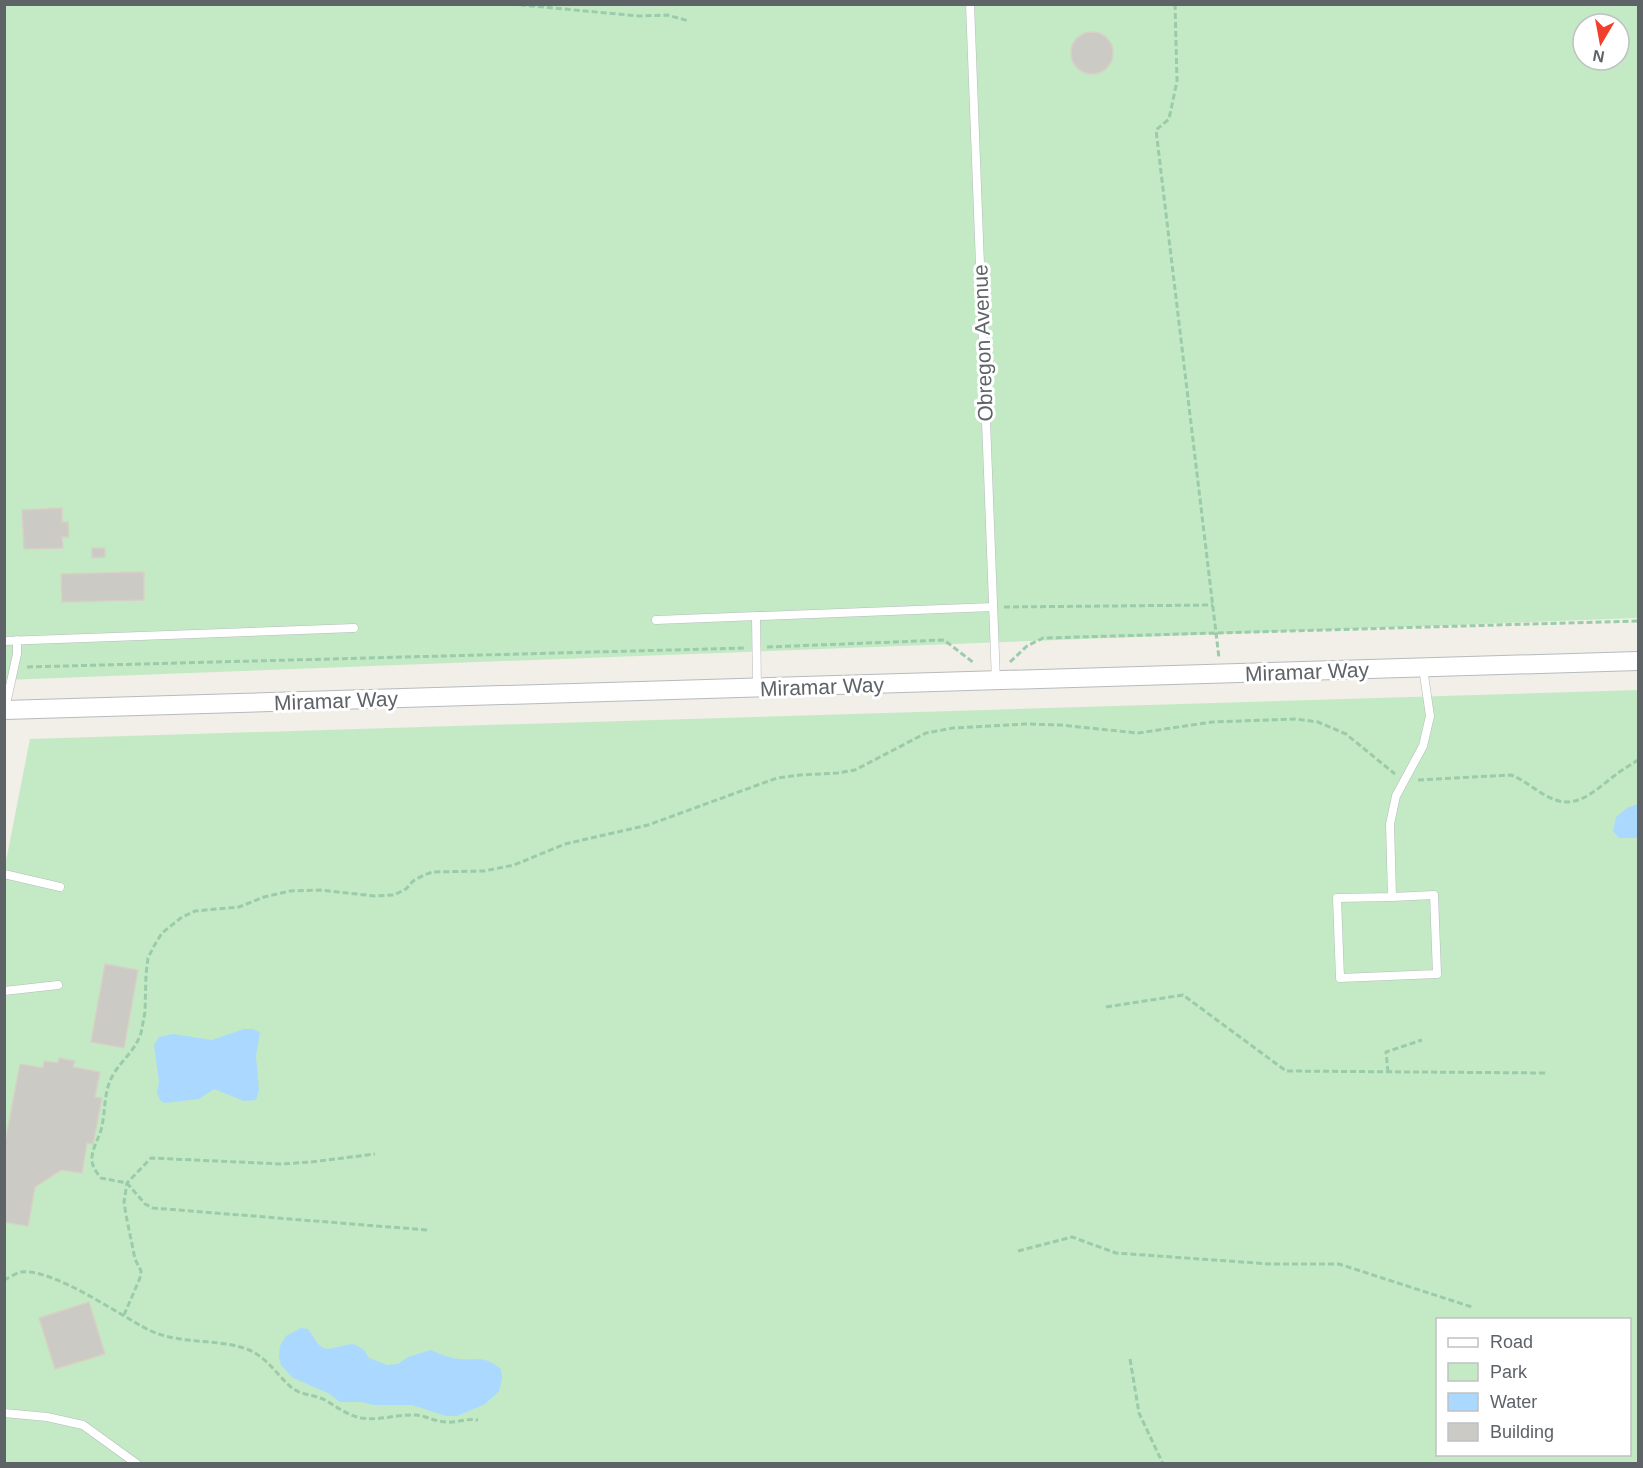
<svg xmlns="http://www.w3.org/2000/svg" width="1643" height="1468" font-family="Arial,sans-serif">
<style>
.green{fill:#c3eac4;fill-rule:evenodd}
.water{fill:#aad8ff}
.building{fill:#cccac4;stroke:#d7d1c5;stroke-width:1.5}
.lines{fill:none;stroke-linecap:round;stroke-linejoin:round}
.service-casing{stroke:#b7babe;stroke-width:9}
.tertiary-casing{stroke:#b7babe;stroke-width:20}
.path{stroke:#9bcbaa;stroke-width:3;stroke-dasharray:6 3;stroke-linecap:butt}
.service{stroke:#fff;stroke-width:8}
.tertiary{stroke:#fff;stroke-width:18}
.labels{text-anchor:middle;stroke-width:6;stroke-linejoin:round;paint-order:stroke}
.street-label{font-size:21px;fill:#5e6368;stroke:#fff}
</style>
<rect width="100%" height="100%" fill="#f1efe7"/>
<path class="green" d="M4,5H1638V618L5,680ZM1583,24H1619V60H1583Z
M1638,690V1463L5,1464L4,871L30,739ZM1438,1320H1630V1454H1438Z"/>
<path class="water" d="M1638,804V838H1619L1613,831L1616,817L1627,808Z
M244,1029H253L260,1032L256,1056L259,1090L256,1100L244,1101L214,1089L199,1099L164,1103L160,1100L157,1093L159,1082L154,1045L159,1037L173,1034L212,1040Z
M301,1328L308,1329L318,1344L323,1348L329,1349L351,1344L356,1345L364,1350L369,1358L387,1365L398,1364L408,1357L431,1350C440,1354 449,1358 459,1359C481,1361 482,1355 501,1369L502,1379L499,1391L485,1404L457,1416H446L412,1405H373L362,1402H340L328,1393L293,1378L281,1365L279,1356L280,1346L286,1336Z"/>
<path class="building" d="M1071 53a21 21 0 1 1 42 0a21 21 0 1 1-42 0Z
M62,508V522H68L69,537H62L63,548L24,549L22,510Z
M92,548H105V557L92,558Z
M144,572V600L62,602L61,574Z
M105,964L138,970L124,1048L91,1042Z
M59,1058L75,1061L73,1067L100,1072L95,1097L102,1098L93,1144L87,1143L82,1173L61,1170L35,1187L28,1226L4,1222V1148L20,1064L43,1068L44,1061L58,1063Z
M89,1302L105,1354L55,1369L39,1318Z"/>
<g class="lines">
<g class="service-casing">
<path id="service" d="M970,4L996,681
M756,616L757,687
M656,620L993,607
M4,641L354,628
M5,709L17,654V640
M4,874L60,887
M1392,897L1434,895L1437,974L1340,978L1337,898L1392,897L1390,824L1396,796L1423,746L1430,716L1423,668
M4,991L58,985
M4,1413L47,1417L83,1425L137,1464"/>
</g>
<g class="tertiary-casing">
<path id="tertiary" d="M4,710L1638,661"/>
</g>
<path class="path" d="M511,4L639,16L667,15L689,21
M1175,4L1177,81L1169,119L1156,130L1219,658
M1004,607L1213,605
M767,647L944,640L974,663
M1010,662L1027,646L1043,638L1638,621
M27,667L746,648
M1418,780L1511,775C1527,781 1540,795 1556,800C1580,809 1601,785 1618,773C1625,768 1632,764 1638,760
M1106,1007L1183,995L1286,1071L1546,1073
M1388,1072L1386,1052L1422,1040
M427,1230L153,1208L145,1204L127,1183L101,1178C96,1172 91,1165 92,1157C93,1147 98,1140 101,1130C106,1112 103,1092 113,1075C122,1059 134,1053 141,1033L145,1012L146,974L148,958L154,946L162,933L182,917L195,911L239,907L264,897L290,891L320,890L375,896L394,895L406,889L413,881L424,875L433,872L484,871L514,865L565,844L648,825L777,778L800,775L838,773L855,770L926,733L953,728L1026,724L1060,725L1138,733L1212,722L1296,719L1318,722L1346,734L1395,774
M1018,1251L1072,1237L1116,1253L1270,1264H1339L1472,1307
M4,1280C9,1278 16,1273 21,1272C53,1268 119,1315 149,1330C180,1345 215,1338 247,1349C267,1357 276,1374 291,1387C301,1396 314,1394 325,1400C337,1407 347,1415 361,1418C379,1421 397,1414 416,1415C426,1416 436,1422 447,1422C458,1423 466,1418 478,1420
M124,1315L140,1278L141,1271L135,1259L126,1215L124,1202L127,1183L151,1158L282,1164L311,1162L375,1154
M1130,1359L1139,1413L1163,1464"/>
<use href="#service" class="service"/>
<use href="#tertiary" class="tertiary"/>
</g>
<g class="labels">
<g class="street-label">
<text transform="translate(983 343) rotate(-92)" y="7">Obregon Avenue</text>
<text transform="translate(1307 672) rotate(-2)" y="7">Miramar Way</text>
<text transform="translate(822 687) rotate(-2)" y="7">Miramar Way</text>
<text transform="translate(336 701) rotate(-2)" y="7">Miramar Way</text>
</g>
</g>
<rect width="1643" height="1468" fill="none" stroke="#5e6368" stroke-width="12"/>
<rect x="1436" y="1318" width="195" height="138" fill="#ffffff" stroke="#bfc1c3" stroke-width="1.5"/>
<rect x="1448" y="1338" width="30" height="9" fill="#ffffff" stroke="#bfc1c3" stroke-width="1.5"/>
<text x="1490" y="1348" font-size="18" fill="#5e6368">Road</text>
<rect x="1448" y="1363" width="30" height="18" fill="#c3eac4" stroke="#bfc1c3" stroke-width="1.5"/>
<text x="1490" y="1378" font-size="18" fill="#5e6368">Park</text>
<rect x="1448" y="1393" width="30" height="18" fill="#aad8ff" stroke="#bfc1c3" stroke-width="1.5"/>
<text x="1490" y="1408" font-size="18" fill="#5e6368">Water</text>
<rect x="1448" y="1423" width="30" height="18" fill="#cccac4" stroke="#bfc1c3" stroke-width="1.5"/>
<text x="1490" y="1438" font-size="18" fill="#5e6368">Building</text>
<g transform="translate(1601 42) rotate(190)"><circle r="28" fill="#ffffff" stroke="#bfc1c3" stroke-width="1.5"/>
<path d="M0-4.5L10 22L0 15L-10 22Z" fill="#f23f2c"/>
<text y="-9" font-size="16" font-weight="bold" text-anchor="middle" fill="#5e6368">N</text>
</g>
</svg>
